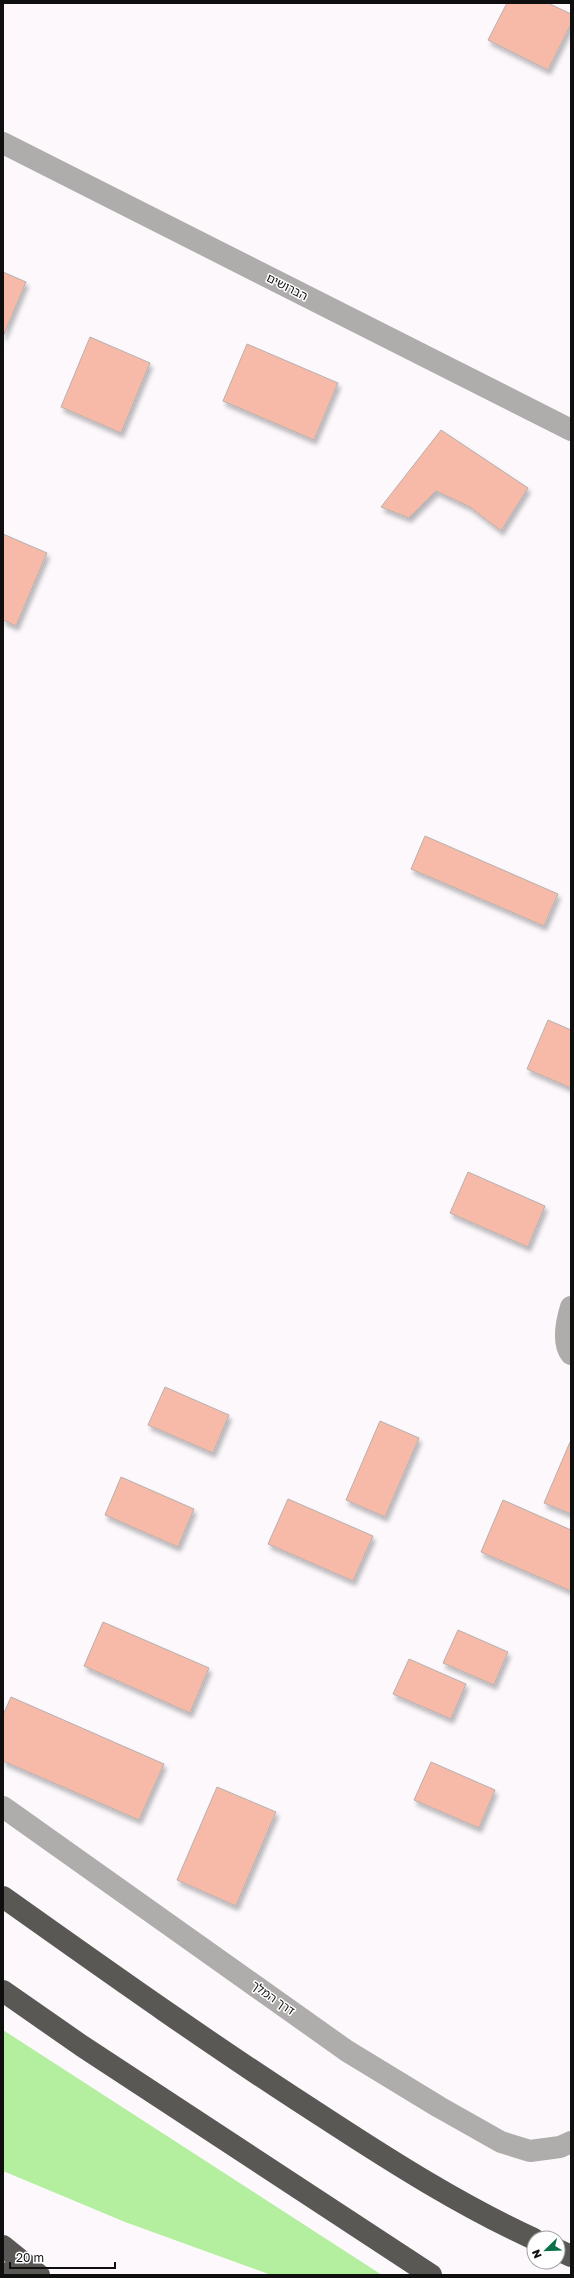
<svg xmlns="http://www.w3.org/2000/svg" width="574" height="2278" font-family="'Golos Text','Noto Sans Hebrew',sans-serif">
<style>
.green{fill:#b4efa0}
.building{fill:#f7baa8;stroke:#b6b0af;filter:url(#shadow)}
.lines{fill:none;stroke-linecap:round;stroke-linejoin:round}
.minor{stroke:#aeadab;stroke-width:22}
.highway{stroke:#5a5854;stroke-width:22}
.labels{text-anchor:middle;stroke-width:3;stroke-linejoin:round;paint-order:stroke}
.street-label{font-size:12px;fill:#100f10;stroke:#fff}
</style>
<defs>
<filter id="shadow"><feDropShadow dx="2.5" dy="4.5" stdDeviation="2" flood-color="#0004"/></filter>
</defs>
<rect width="100%" height="100%" fill="#fcf8fc"/>
<path class="green" d="M3,2030L382,2275H271L125,2222L3,2171Z"/>
<path class="building" d="M507,3H548L571,14V24L548,70L488,40Z
M3,272L26,282L3,337Z
M90,337L150,363L121,433L61,407Z
M247,344L338,383L314,440L223,401Z
M441,430L528,488L501,531L470,507L436,491L409,518L381,507Z
M3,534L47,553L16,626L3,620Z
M425,836L558,894L544,926L411,869Z
M548,1020L571,1030V1088L527,1069Z
M468,1172L545,1206L528,1247L450,1213Z
M165,1387L229,1415L213,1453L148,1425Z
M380,1421L419,1438L385,1517L346,1500Z
M570,1442H571V1514L544,1503Z
M121,1477L194,1509L178,1547L105,1515Z
M288,1499L373,1536L353,1581L268,1544Z
M503,1500L571,1530V1591L481,1552Z
M103,1622L209,1668L190,1713L84,1666Z
M458,1630L508,1652L494,1685L443,1663Z
M409,1659L466,1684L451,1719L393,1694Z
M11,1697L164,1764L139,1820L3,1761V1715Z
M431,1762L495,1790L479,1828L414,1800Z
M217,1787L276,1812L236,1906L177,1880Z"/>
<g class="lines">
<path class="minor" d="M3,143L571,430
M571,1307C567,1320 562,1342 571,1354
M3,1807L347,2051L439,2107L501,2142L530,2151L560,2147L571,2142"/>
<path class="highway" d="M3,1897C110,1973 217,2049 328,2120C394,2163 462,2206 534,2239
M3,1991L82,2046L431,2275
M3,2246L39,2275
M558,2250L571,2256
M3,2273L10,2275"/>
</g>
<g class="labels">
<g class="street-label">
<text transform="translate(287 287) rotate(27)" y="4">הברושים</text>
<text transform="translate(273 1998) rotate(35)" y="4">דרך המלך</text>
</g>
</g>
<rect width="574" height="2278" fill="none" stroke="#100f10" stroke-width="8"/>
<g transform="translate(546 2250) rotate(247)"><circle r="19" fill="#ffffff" stroke="#9f9f9f"/>
<path d="M0-3L7 15L0 10L-7 15Z" fill="#0b7149"/>
<text y="-6" font-size="11" font-weight="bold" text-anchor="middle" fill="#100f10">N</text>
</g>
<path d="M10 2262v6h105v-6" fill="none" stroke="#100f10" stroke-width="2"/>
<text x="16" y="2262" font-size="12" fill="#100f10" stroke="#ffffff" stroke-width="3" paint-order="stroke">20 m</text>
</svg>
